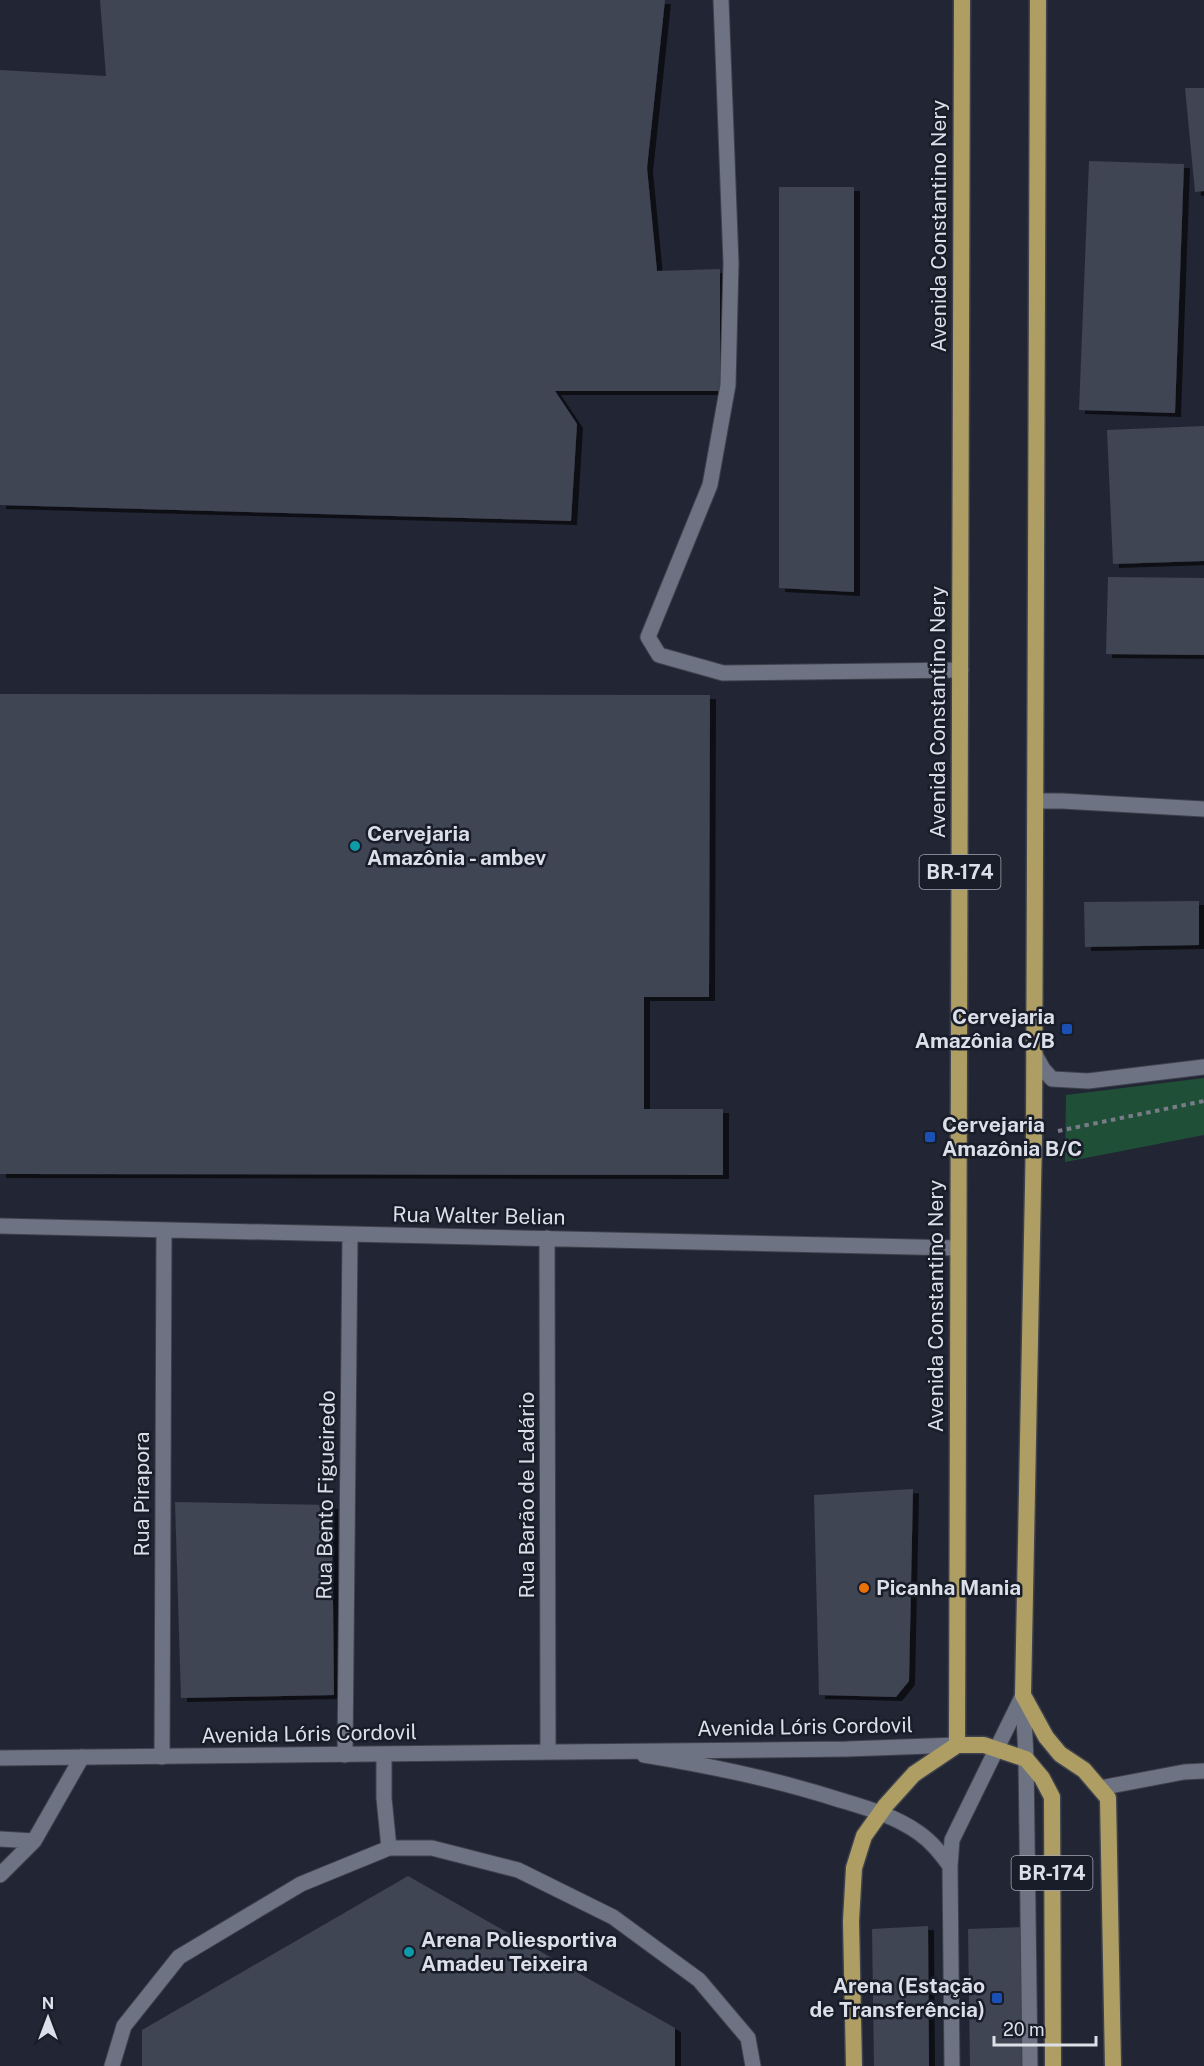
<svg xmlns="http://www.w3.org/2000/svg" width="1204" height="2066" font-family="'Public Sans',sans-serif">
<style>
.green{fill:#1f4f37}
.building{fill:#404453;filter:url(#shadow)}
.lines{fill:none;stroke-linecap:round;stroke-linejoin:round}
.service-casing{stroke:#3e414c;stroke-width:17}
.minor-casing{stroke:#3e414c;stroke-width:17}
.tertiary-casing{stroke:#3e414c;stroke-width:17}
.trunk-casing{stroke:#3e414c;stroke-width:19}
.path{stroke:#797c88;stroke-width:4;stroke-dasharray:4.5 4.5;stroke-linecap:butt}
.service{stroke:#6e7383;stroke-width:15}
.minor{stroke:#6e7383;stroke-width:15}
.tertiary{stroke:#6e7383;stroke-width:15}
.trunk{stroke:#ae9e64;stroke-width:16}
.culture-dot{fill:#0f9aa8;stroke:#191d2a;stroke-width:2}
.transit-dot{fill:#1a4fb4;stroke:#191d2a;stroke-width:2}
.food-dot{fill:#e8710a;stroke:#191d2a;stroke-width:2}
.labels{text-anchor:middle;stroke-width:5;stroke-linejoin:round;paint-order:stroke}
.shield{fill:#191d2a;stroke:#a2a5af;stroke-width:1.5}
.shield-label{font-size:20px;font-weight:bold;fill:#dcdfe8}
.street-label{font-size:21px;fill:#dcdfe8;stroke:#191d2a}
.poi-label{font-size:21px;font-weight:bold;fill:#dcdfe8;stroke:#191d2a;text-anchor:start}
</style>
<defs>
<filter id="shadow"><feDropShadow dx="6" dy="4" stdDeviation="0" flood-color="#0009"/></filter>
</defs>
<rect width="100%" height="100%" fill="#222634"/>
<path class="green" d="M1204,1078V1135L1065,1162L1066,1095Z"/>
<path class="building" d="M100,0H665L647,168L657,271L720,269V391H555L577,424L571,521L0,505V70L106,76Z
M1185,88H1204V191L1195,192Z
M1089,161L1184,164L1175,413L1079,410Z
M779,187H854V592L779,588Z
M1204,426V561L1113,564L1107,430Z
M1108,577L1204,578V655L1106,654Z
M0,694L710,695L709,997H644V1109H723V1175L0,1174Z
M1199,901V945L1085,947L1084,902Z
M913,1489L909,1681L896,1697L819,1695L814,1495Z
M175,1502L332,1505L334,1695L181,1698Z
M408,1876L675,2028V2066H142V2030Z
M928,1926L929,2066H874L872,1929Z
M1024,1927L1025,2066H970L968,1929Z"/>
<g class="lines">
<g class="service-casing">
<path id="service" d="M721,0L731,263L728,385L710,485L648,637L659,655L723,673L961,670
M1035,801H1062L1204,809
M1023,1695L1026,1759L1030,2066
M384,1755V1798L389,1848
M0,1839L34,1841
M0,1875L34,1841L82,1757
M112,2066L124,2026L179,1957L301,1884L389,1848H432L518,1870L613,1917L699,1980L748,2038L753,2066"/>
</g>
<g class="minor-casing">
<path id="minor" d="M1034,1053L1043,1069L1052,1079L1088,1081L1204,1067
M0,1226L958,1248
M547,1238L548,1751
M345,1755L350,1235
M644,1755C712,1766 775,1779 840,1800C867,1808 895,1816 919,1833C932,1842 941,1854 950,1866
M162,1757L164,1231
M1100,1788L1184,1772L1204,1771
M952,2066L950,1866L952,1840L1023,1695"/>
</g>
<g class="tertiary-casing">
<path id="tertiary" d="M0,1758L847,1749L957,1745"/>
</g>
<g class="trunk-casing">
<path id="trunk" d="M1038,0L1034,1136L1023,1695L1046,1737L1060,1754L1084,1770L1108,1798L1113,2066
M957,1745L962,0
M957,1745H984L1026,1759L1042,1778L1052,1797L1053,2066
M854,2066L851,1921L854,1868L864,1836L886,1805L914,1774L957,1745"/>
</g>
<path class="path" d="M1058,1131L1204,1101"/>
<use href="#service" class="service"/>
<use href="#minor" class="minor"/>
<use href="#tertiary" class="tertiary"/>
<use href="#trunk" class="trunk"/>
</g>
<g class="culture-dot">
<circle cx="355" cy="846" r="6"/>
<circle cx="409" cy="1952" r="6"/>
</g>
<g class="transit-dot">
<rect x="1061" y="1023" width="12" height="12" rx="3"/>
<rect x="924" y="1131" width="12" height="12" rx="3"/>
<rect x="991" y="1992" width="12" height="12" rx="3"/>
</g>
<circle class="food-dot" cx="864" cy="1588" r="6"/>
<g class="labels">
<g class="shield">
<rect x="919.5" y="855" width="81" height="34" rx="4.5"/>
<rect x="1011.5" y="1856" width="81" height="34" rx="4.5"/>
</g>
<g class="shield-label">
<text x="960" y="879">BR-174</text>
<text x="1052" y="1880">BR-174</text>
</g>
<g class="street-label">
<text transform="translate(939 226) rotate(-90)" y="7">Avenida Constantino Nery</text>
<text transform="translate(938 712) rotate(-90)" y="7">Avenida Constantino Nery</text>
<text transform="translate(479 1216) rotate(1)" y="7">Rua Walter Belian</text>
<text transform="translate(936 1306) rotate(-90)" y="7">Avenida Constantino Nery</text>
<text transform="translate(142 1494) rotate(-90)" y="7">Rua Pirapora</text>
<text transform="translate(326 1495) rotate(-89)" y="7">Rua Bento Figueiredo</text>
<text transform="translate(527 1495) rotate(-90)" y="7">Rua Barão de Ladário</text>
<text transform="translate(805 1727) rotate(-1)" y="7">Avenida Lóris Cordovil</text>
<text transform="translate(309 1734) rotate(-1)" y="7">Avenida Lóris Cordovil</text>
</g>
<g class="poi-label">
<text x="367" y="841">Cervejaria<tspan x="367" dy="24">Amazônia - ambev</tspan></text>
<text x="1055" y="1024" text-anchor="end">Cervejaria<tspan x="1055" dy="24">Amazônia C/B</tspan></text>
<text x="942" y="1132">Cervejaria<tspan x="942" dy="24">Amazônia B/C</tspan></text>
<text x="876" y="1595">Picanha Mania</text>
<text x="421" y="1947">Arena Poliesportiva<tspan x="421" dy="24">Amadeu Teixeira</tspan></text>
<text x="985" y="1993" text-anchor="end">Arena (Estação<tspan x="985" dy="24">de Transferência)</tspan></text>
</g>
</g>
<g transform="translate(48 2018)" stroke="#191d2a" stroke-width="4.5" paint-order="stroke">
<path d="M0-4.5L10 22L0 15L-10 22Z" fill="#dcdfe8"/>
<text y="-9" font-size="16" font-weight="bold" text-anchor="middle" fill="#dcdfe8">N</text>
</g>
<path d="M994 2036v9h102v-9" fill="none" stroke="#dcdfe8" stroke-width="3"/>
<text x="1003" y="2036" font-size="18" fill="#dcdfe8" stroke="#191d2a" stroke-width="4.5" paint-order="stroke">20 m</text>
</svg>
